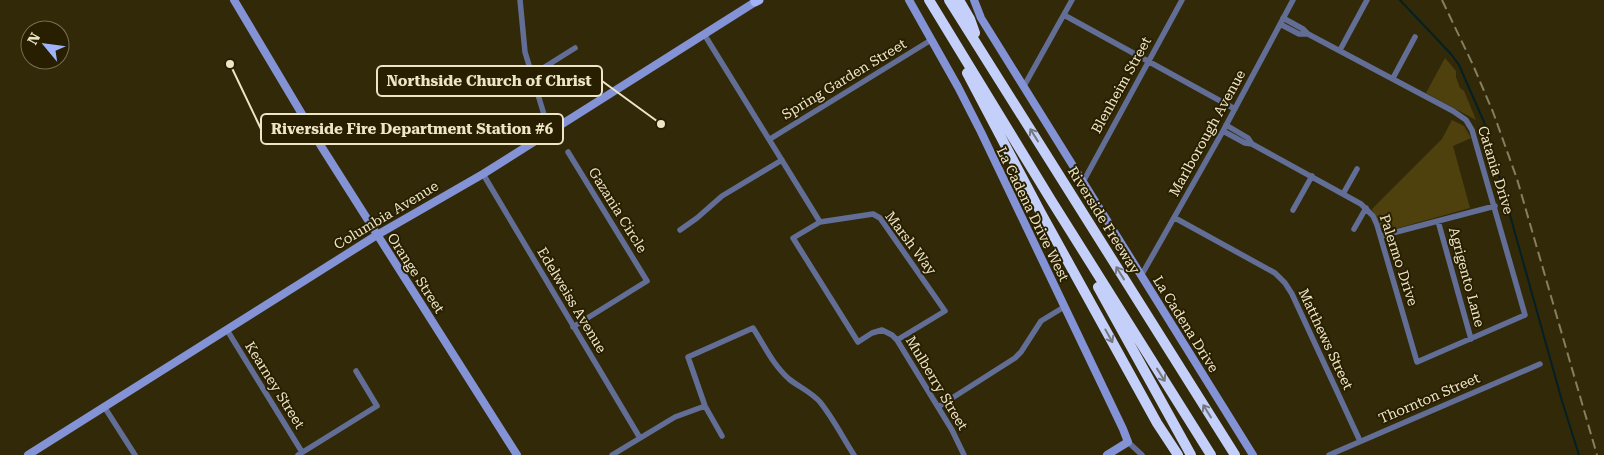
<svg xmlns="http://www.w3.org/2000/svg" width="1604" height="455" font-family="'Roboto Serif',serif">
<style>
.green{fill:#4f410e}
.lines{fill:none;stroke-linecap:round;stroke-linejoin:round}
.stream{stroke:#042025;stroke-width:2}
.street{stroke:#636e97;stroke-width:5.5}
.secondary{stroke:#8393d5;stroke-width:8}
.primary{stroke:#a1b2f6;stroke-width:9}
.highway{stroke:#c4d0f9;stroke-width:10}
.rail{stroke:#877e5f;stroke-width:2;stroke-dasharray:10 5;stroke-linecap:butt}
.oneway{stroke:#76787d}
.labels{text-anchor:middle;stroke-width:4;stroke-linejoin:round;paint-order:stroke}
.street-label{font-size:14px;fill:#eee5c7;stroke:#281f01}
.leader{fill:none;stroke:#eee5c7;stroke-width:2}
.callout-dot{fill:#eee5c7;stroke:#281f01;stroke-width:2}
.callout{fill:#281f01;stroke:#eee5c7;stroke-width:2}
.callout-label{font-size:15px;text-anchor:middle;font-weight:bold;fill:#eee5c7}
</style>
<rect width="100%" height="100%" fill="#322909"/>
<path class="green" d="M1445,58L1456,71V77L1460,88L1464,91L1476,120L1426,93Z
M1452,120L1464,126L1471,138L1453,146L1470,208L1384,232L1372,209L1442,139Z"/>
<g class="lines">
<path class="stream" d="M1400,0L1451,54L1459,65L1484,122L1562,401L1579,455"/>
<path class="street" d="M520,0L525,52L549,131
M1064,15L1235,109
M1280,24L1299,34H1308
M704,34L820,222
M1340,50L1367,0
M532,75L575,48
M1393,78L1415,37
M1024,86L1072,0
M1226,125L1248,138L1252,144
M1223,131L1245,143L1252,144L1361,204L1373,216L1377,225L1417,362L1525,315L1472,130L1466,120L1453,111L1308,34L1303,29L1283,18
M770,139L931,40
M568,152L647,281L573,327
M483,174L640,438
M1083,182L1182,0
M1343,194L1357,169
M1293,210L1312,176
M1175,218L1275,273L1285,283L1292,294L1360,441
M1438,221L1471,339
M1354,229L1366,208
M680,230L697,218L722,196L782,160
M1381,236L1495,206
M1141,276L1223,131L1293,0
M227,330L302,452
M897,340L945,311L880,218L873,214L820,222L793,238L858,342L872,333L882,330L892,335L897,340L952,430L964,455
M938,407L1015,358L1021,352L1041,321L1064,307
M105,408L135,455
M722,436L705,406L688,357L753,328C764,345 773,365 789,379C799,387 811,392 820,402C833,418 843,438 854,455
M1128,442L1142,455
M298,455L377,406L356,371
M612,455L675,417L705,406
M1329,455L1540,364"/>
<path class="secondary" d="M234,0L321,146L517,455
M909,0L958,87L981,132L1123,429L1128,442L1107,455
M974,0L981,18L1253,455
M28,455L377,235L483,174L755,2L754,0"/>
<path class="primary" d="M755,2L759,0"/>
<path class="highway" d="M929,0L1051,200L1211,455
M949,0L1235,455
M959,0L970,19L975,33
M967,73L1041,213L1157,423L1178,455
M1098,287L1191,455"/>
<path class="rail" d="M1442,0L1473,65L1493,112L1517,179L1597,455"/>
</g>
<defs><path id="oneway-shaft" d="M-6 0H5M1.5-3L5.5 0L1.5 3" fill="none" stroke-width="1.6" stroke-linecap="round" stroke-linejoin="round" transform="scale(1.25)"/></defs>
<g class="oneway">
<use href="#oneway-shaft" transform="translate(1034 135) rotate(-122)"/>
<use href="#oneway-shaft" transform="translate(1120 273) rotate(-122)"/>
<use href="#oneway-shaft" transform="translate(1109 336) rotate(61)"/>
<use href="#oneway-shaft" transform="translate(1161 375) rotate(58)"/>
<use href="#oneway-shaft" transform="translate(1207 411) rotate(-122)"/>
</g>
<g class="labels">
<g class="street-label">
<text transform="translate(844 79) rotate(-31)" y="5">Spring Garden Street</text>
<text transform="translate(1121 85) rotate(-61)" y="5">Blenheim Street</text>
<text transform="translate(1207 133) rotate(-61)" y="5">Marlborough Avenue</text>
<text transform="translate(1496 170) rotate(73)" y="5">Catania Drive</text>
<text transform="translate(618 210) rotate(58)" y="5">Gazania Circle</text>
<text transform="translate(1033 214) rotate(64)" y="5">La Cadena Drive West</text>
<text transform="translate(386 215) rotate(-31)" y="5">Columbia Avenue</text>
<text transform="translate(1104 220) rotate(58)" y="5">Riverside Freeway</text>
<text transform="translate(911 243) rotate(53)" y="5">Marsh Way</text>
<text transform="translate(1399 260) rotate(72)" y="5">Palermo Drive</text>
<text transform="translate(416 273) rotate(57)" y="5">Orange Street</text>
<text transform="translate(1467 277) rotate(75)" y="5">Agrigento Lane</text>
<text transform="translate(572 300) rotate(59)" y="5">Edelweiss Avenue</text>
<text transform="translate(1186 324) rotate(58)" y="5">La Cadena Drive</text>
<text transform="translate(1326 339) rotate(65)" y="5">Matthews Street</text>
<text transform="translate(937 383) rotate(59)" y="5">Mulberry Street</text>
<text transform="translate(275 385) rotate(58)" y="5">Kearney Street</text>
<text transform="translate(1429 398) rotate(-23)" y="5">Thornton Street</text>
</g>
</g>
<path class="leader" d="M661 124L602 81M230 64L261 129"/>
<g class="callout-dot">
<circle cx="661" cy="124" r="5"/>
<circle cx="230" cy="64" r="5"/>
</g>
<g class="callout">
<rect x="377" y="66" width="225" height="30" rx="5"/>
<rect x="261" y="114" width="302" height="30" rx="5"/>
</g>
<g class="callout-label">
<text x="489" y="86">Northside Church of Christ</text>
<text x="412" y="134">Riverside Fire Department Station #6</text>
</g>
<g transform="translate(45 45) rotate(299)"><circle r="24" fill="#281f01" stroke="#776e50"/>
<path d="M0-4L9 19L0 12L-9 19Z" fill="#a0b3fd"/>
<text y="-8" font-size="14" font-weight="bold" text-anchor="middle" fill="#eee5c7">N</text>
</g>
</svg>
